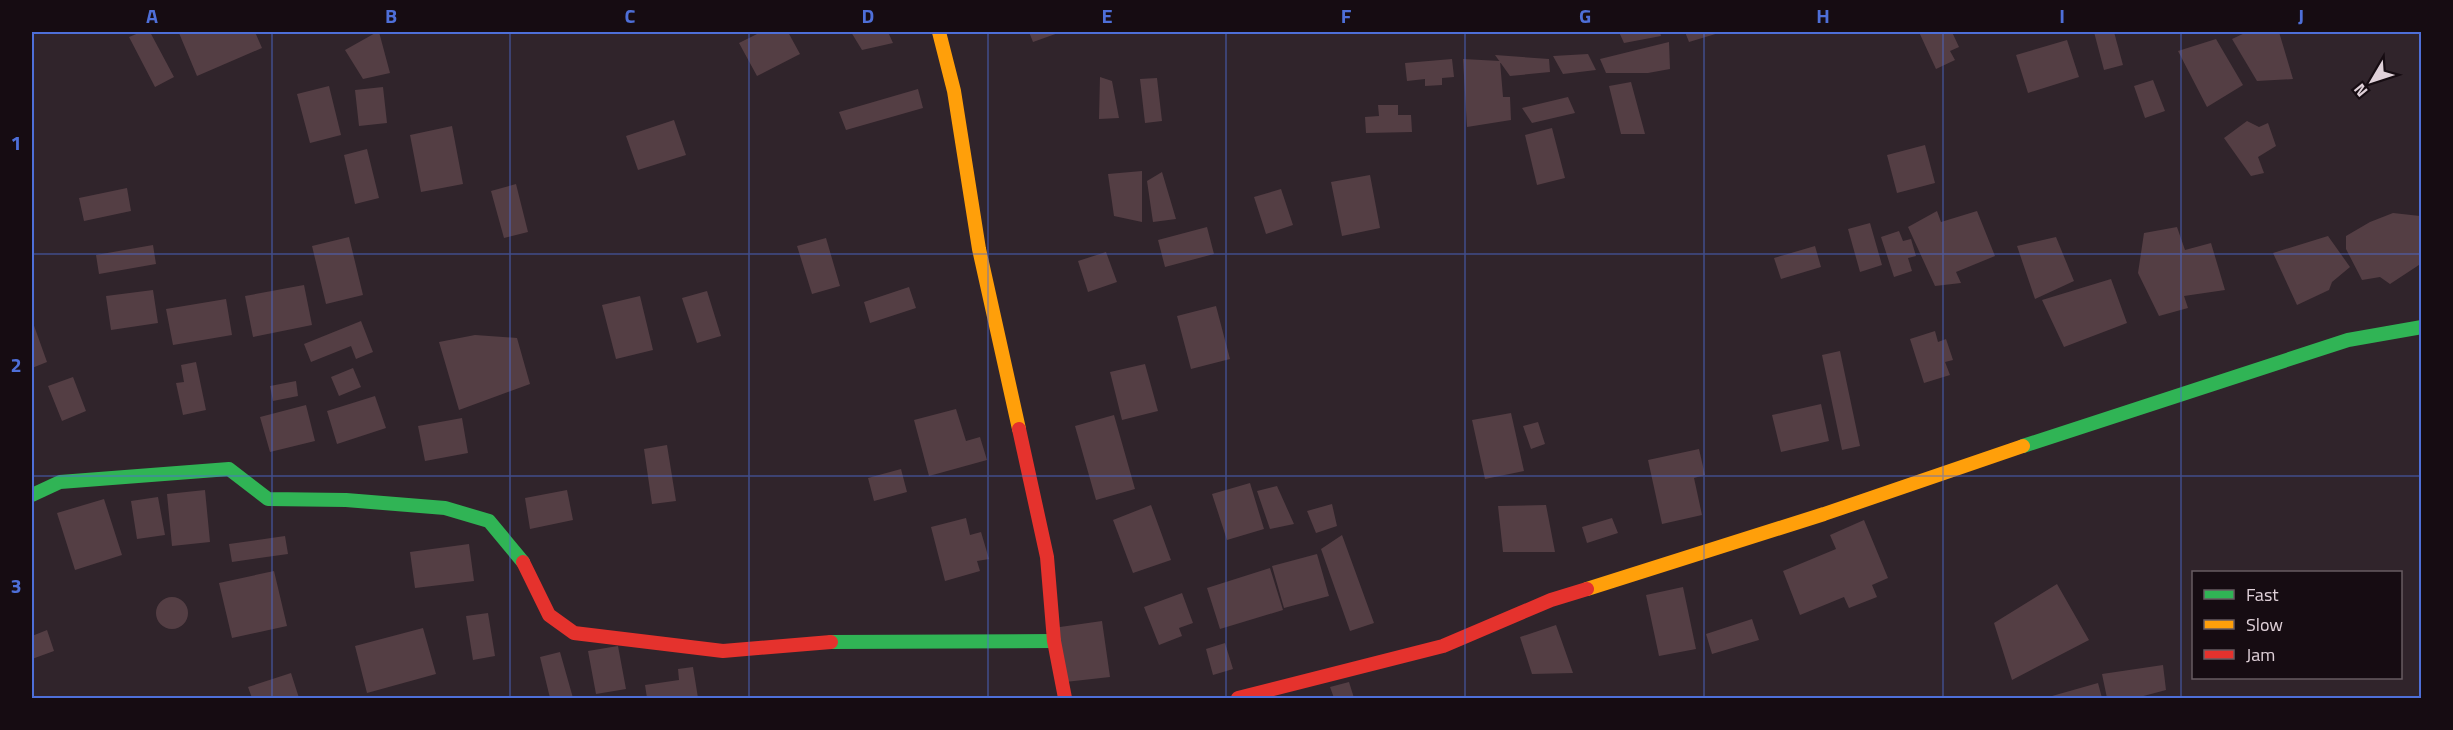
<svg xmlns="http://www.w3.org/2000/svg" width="2453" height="730" font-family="'Titillium Web',sans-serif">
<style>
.building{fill:#543e44}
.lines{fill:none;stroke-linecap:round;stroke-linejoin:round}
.fast{stroke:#30b455;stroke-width:14}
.slow{stroke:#ff9f0a;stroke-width:14}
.jam{stroke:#e5322d;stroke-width:14}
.grid{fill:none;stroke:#4e6fd8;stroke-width:1.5;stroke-opacity:0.55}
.neatline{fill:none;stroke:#4e6fd8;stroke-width:2}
.grid-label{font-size:20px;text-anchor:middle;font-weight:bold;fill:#4e6fd8}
</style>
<rect width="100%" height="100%" fill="#30242b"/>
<path class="building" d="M141,32H150L174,77L155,87L129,37Z
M182,32H255L262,48L197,76L179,33Z
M377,32H379L390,73L363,79L345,50Z
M761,32H788L800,54L757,76L739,43Z
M851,32H888L893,43L862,50Z
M1029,32H1061L1033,42Z
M1619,32H1660L1661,36L1624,43Z
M1685,32H1722L1689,42Z
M1919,32H1941L1942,34L1952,32L1959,47L1950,51L1955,60L1936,69Z
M2094,32H2114L2123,65L2104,70Z
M2247,32H2279L2293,79L2257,81L2232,39Z
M2216,39L2243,85L2207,107L2178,51Z
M2067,40L2079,77L2028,93L2016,55Z
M1669,42L1670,69L1648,73H1606L1600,59Z
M1588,54L1596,70L1563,74L1553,56Z
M1495,55L1549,59L1550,72L1510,76Z
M1452,59L1454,77L1442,78V85L1425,86V79L1407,81L1405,63Z
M1463,59L1500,61L1503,97H1510L1511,120L1467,127Z
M1100,77L1112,81L1119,118L1099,119Z
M1157,78L1162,121L1145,123L1140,79Z
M2153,80L2165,111L2145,118L2134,86Z
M1631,82L1645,134H1621L1609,86Z
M329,86L341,135L310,143L297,94Z
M383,87L387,123L359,126L355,90Z
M918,89L923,108L846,130L839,112Z
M1568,97L1575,113L1532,123L1522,108Z
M1378,105H1398V115H1411L1412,132L1366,133L1365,117L1379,116Z
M674,120L686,155L638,170L626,136Z
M2247,121L2259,127L2268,123L2276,146L2258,157L2264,173L2251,176L2224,138Z
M452,126L463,184L421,192L410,135Z
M1552,128L1565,178L1537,185L1525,135Z
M1925,145L1935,183L1897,193L1887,155Z
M367,149L379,198L355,204L344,155Z
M1142,171V222L1114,216L1108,174Z
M1162,172L1176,219L1153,222L1147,181Z
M1370,175L1380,228L1342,236L1331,182Z
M516,184L528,232L504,238L491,191Z
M127,188L131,211L84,221L79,198Z
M1281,189L1293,225L1266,234L1254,197Z
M1937,211L1941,222L1977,211L1995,256L1956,272L1961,283L1935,286L1908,227Z
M2393,213L2420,216L2422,263L2390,284L2380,277L2362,280L2346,249V236L2370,222Z
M1870,223L1882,265L1860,272L1848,229Z
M1207,227L1214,254L1165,267L1158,240Z
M2177,227L2185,250L2211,243L2225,290L2184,296L2188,308L2159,316L2138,273L2144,233Z
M1899,231L1903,241L1911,239L1916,256L1908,258L1912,271L1894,277L1881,237Z
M2328,236L2350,267L2332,282L2329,290L2297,305L2273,253Z
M349,237L363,295L326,304L312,246Z
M2056,237L2074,281L2035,299L2017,246Z
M826,238L840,286L812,294L797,246Z
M153,245L156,264L99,274L96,255Z
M1815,246L1821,267L1781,279L1774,258Z
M1106,252L1117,282L1088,292L1078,261Z
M2111,279L2127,323L2064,347L2042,300Z
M304,285L312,325L253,337L245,296Z
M909,287L916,308L870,323L864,302Z
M153,290L158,323L111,330L106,296Z
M707,291L721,336L697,343L682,298Z
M640,296L653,350L616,359L602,305Z
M226,299L232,335L173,345L166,309Z
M1216,306L1230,359L1191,369L1177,316Z
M32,320L47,362L32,368Z
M361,321L373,352L356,359L351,346L311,362L304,344Z
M1935,331L1938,342L1946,339L1953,360L1945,362L1950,375L1924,383L1910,339Z
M475,335L517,338L530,384L459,410L439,342Z
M1840,351L1860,446L1842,450L1822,355Z
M196,362L206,410L183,415L176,383L184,382L181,365Z
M1145,364L1158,411L1122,420L1110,372Z
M353,368L361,387L339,396L331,377Z
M73,377L86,411L62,421L48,386Z
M296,381L298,396L273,401L270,386Z
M375,396L386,428L337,444L327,411Z
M1821,404L1829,441L1781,452L1772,415Z
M306,405L315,441L270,452L260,417Z
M956,409L966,441L980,437L987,460L929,476L914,420Z
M1511,413L1524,471L1485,479L1472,420Z
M1114,415L1135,489L1096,500L1075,426Z
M462,418L468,453L425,461L418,426Z
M1538,422L1545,444L1531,449L1523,426Z
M667,445L676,501L652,504L644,449Z
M1699,449L1705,475L1694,478L1702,515L1662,524L1648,460Z
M901,469L907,492L874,501L868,478Z
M1250,483L1264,529L1227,540L1212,494Z
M1277,486L1294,524L1270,529L1257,491Z
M205,490L210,542L172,546L167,494Z
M567,490L573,520L530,529L525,498Z
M158,497L165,535L137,539L131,501Z
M104,499L122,555L75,570L57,513Z
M1332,504L1337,526L1316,533L1307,511Z
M1151,505L1171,560L1133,573L1113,520Z
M1546,505L1555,552H1503L1498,506Z
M966,518L970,535L981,532L989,559L977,561L980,571L945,581L931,527Z
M1612,518L1618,533L1587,543L1582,527Z
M1864,520L1888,578L1872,585L1877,597L1849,608L1844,597L1800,615L1783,571L1836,549L1830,535Z
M1342,535L1374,623L1350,631L1321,549Z
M285,536L288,554L232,562L229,544Z
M469,544L474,581L415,588L410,552Z
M1317,554L1329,596L1284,608L1272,566Z
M1270,568L1283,610L1220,629L1207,588Z
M274,571L287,626L232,638L219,583Z
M2057,584L2089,640L2012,680L1994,623Z
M1683,587L1696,649L1659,656L1646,595Z
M1182,593L1193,623L1179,628L1182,636L1159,645L1144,607Z
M156 613a16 16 0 1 1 32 0a16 16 0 1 1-32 0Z
M488,613L495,656L473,660L466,616Z
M1752,619L1759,640L1712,654L1706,634Z
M1102,621L1110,677L1065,682L1053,628Z
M1556,625L1573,673L1532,674L1520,637Z
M423,628L436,674L367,693L355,646Z
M47,630L54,651L32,659V636Z
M1225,643L1233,669L1213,675L1206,649Z
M618,646L626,689L596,694L588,651Z
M560,652L573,698H550L540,657Z
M2163,665L2166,690L2136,698H2107L2102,674Z
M693,667L698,698H647L645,685L679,680L678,669Z
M291,673L299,698H252L248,687Z
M1349,682L1354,698H1334L1330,687Z
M2098,683L2102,698H2045Z"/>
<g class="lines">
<path class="fast" d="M2023,446L2348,340L2422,327
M32,495L60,482L229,469L268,499L346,500L445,508L489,521L523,562
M831,642L1054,641"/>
<path class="slow" d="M939,32L954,91L979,249L1019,429
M1587,589L1824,514L2023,446"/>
<path class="jam" d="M1019,429L1047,557L1054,641L1065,698
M523,562L549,615L574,633L723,651L831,642
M1238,698L1443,646L1551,600L1587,589"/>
</g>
<path class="grid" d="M272,32V698M510,32V698M749,32V698M988,32V698M1226,32V698M1465,32V698M1704,32V698M1943,32V698M2181,32V698M32,254H2422M32,476H2422"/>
<rect width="2453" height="730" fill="none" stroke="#160c12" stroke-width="66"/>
<rect x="2192" y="571" width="210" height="108" fill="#160c12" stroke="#675b62" stroke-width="1.5"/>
<rect x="2204" y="590" width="30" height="9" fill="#30b455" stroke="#675b62" stroke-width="1.5"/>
<text x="2246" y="601" font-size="18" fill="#e0d1d9">Fast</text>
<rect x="2204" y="620" width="30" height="9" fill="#ff9f0a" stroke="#675b62" stroke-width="1.5"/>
<text x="2246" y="631" font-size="18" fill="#e0d1d9">Slow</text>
<rect x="2204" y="650" width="30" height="9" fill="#e5322d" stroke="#675b62" stroke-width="1.5"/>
<text x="2246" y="661" font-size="18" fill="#e0d1d9">Jam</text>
<g transform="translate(2372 81) rotate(231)" stroke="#160c12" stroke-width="4.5" paint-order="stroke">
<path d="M0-4.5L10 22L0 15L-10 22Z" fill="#e0d1d9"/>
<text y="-9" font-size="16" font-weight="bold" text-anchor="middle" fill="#e0d1d9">N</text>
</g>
<rect x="33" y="33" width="2387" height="664" class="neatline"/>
<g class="grid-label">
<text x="152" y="23">A</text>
<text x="391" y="23">B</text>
<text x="630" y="23">C</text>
<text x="868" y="23">D</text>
<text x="1107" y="23">E</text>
<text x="1346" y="23">F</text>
<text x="1585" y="23">G</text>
<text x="1823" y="23">H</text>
<text x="2062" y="23">I</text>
<text x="2301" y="23">J</text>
<text x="16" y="150">1</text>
<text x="16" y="372">2</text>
<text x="16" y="593">3</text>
</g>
</svg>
